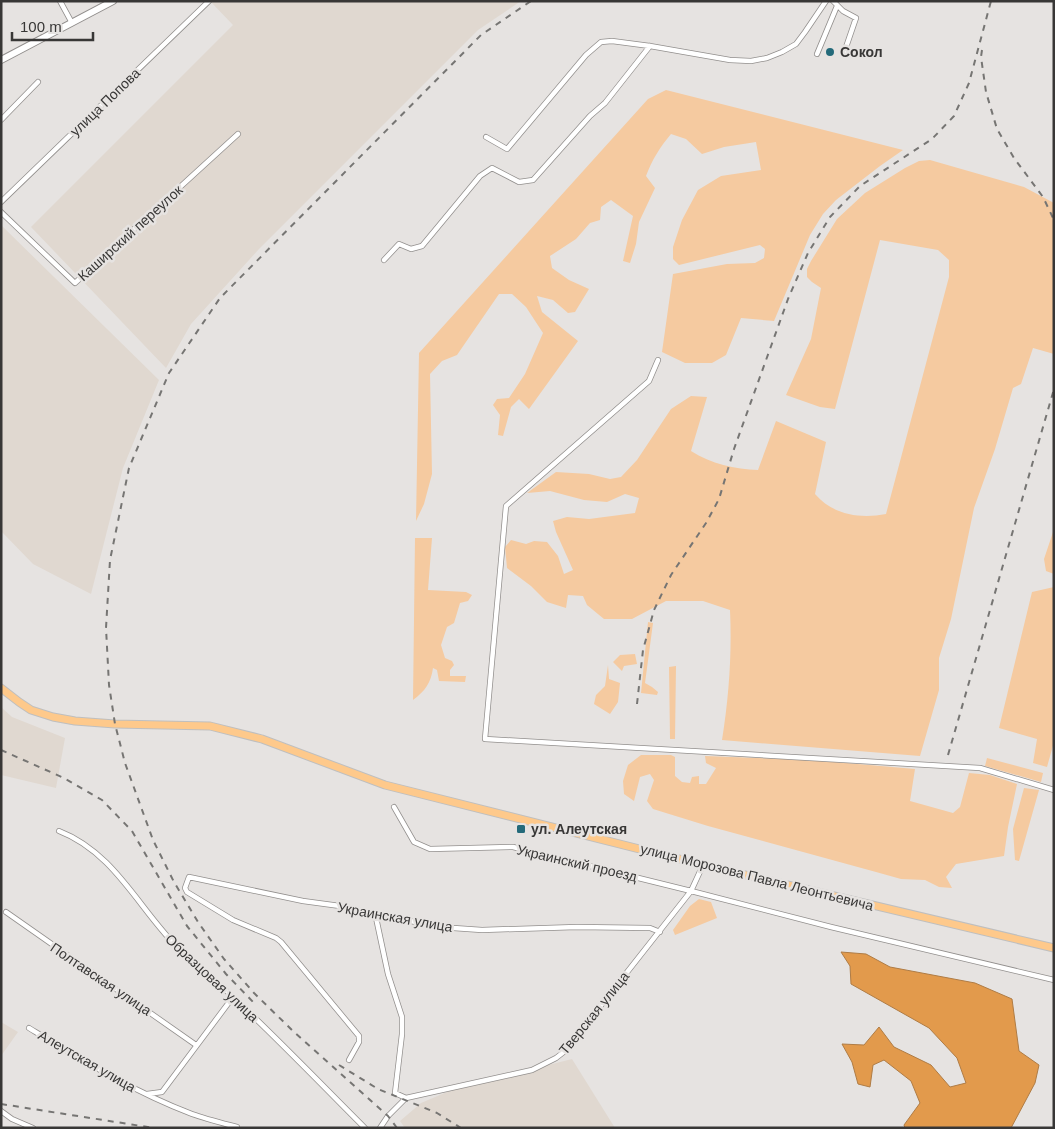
<svg xmlns="http://www.w3.org/2000/svg" width="1055" height="1129" font-family="Helvetica,sans-serif">
<style>
.built{fill:#e0d8d0}
.green{fill:#f5caa0}
.water{fill:#e29a4c;stroke:#af7c45}
.lines{fill:none;stroke-linecap:round;stroke-linejoin:round}
.street-casing{stroke:#928f8d;stroke-width:6}
.secondary-casing{stroke:#928f8d;stroke-width:8}
.primary-casing{stroke:#bfbfbf;stroke-width:9}
.street{stroke:#fff;stroke-width:4.5}
.secondary{stroke:#fff;stroke-width:6}
.primary{stroke:#fec98b;stroke-width:7}
.rail{stroke:#767573;stroke-width:2;stroke-dasharray:6 6;stroke-linecap:butt}
.poi-dot{fill:#246a7a;stroke:#e6e3e1;stroke-width:2}
.labels{text-anchor:middle;stroke-width:5;stroke-linejoin:round;paint-order:stroke}
.poi-label{font-size:14px;font-weight:bold;fill:#383736;stroke:#e6e3e1;text-anchor:start}
.street-label{font-size:14px;fill:#383736;stroke:#e6e3e1}
</style>
<rect width="100%" height="100%" fill="#e6e3e1"/>
<path class="built" d="M210,1H521L478,30L259,249L191,324L166,368L31,227L233,25Z
M1,225L159,380L123,468L91,594L33,564L1,531Z
M1,707L12,717L65,738L56,788L1,775Z
M1,1022L18,1032L1,1056Z
M572,1059L615,1128H405L400,1121L421,1103L454,1089Z"/>
<path class="green" d="M666,90L903,150L880,166L836,200L823,214L810,235L774,321L741,318L726,355L712,363H685L662,352L673,274L727,264L755,263L764,258L765,249L760,245L679,265L673,259V247L682,220L698,190L721,176L761,170L756,142L724,147L702,154L686,139L671,134C660,147 652,160 646,176L655,188L639,222L636,244L630,263L623,261L633,216L611,200L601,207L600,220L590,223L576,239L550,256L552,268L569,280L589,289L575,312L568,313L553,300L537,296L542,312L578,341L529,409L519,399L511,407L503,436L498,435L500,415L493,405L497,399L509,398L525,374L543,333L526,307L512,294H499L457,355L442,361L430,374L432,474L424,504L416,521L419,353L648,99Z
M930,160L1024,187L1054,203V354L1033,348L1021,384L1013,388L995,449L974,508L951,619L939,658V690L920,756L722,740C729,697 732,653 730,610L703,601H666L632,619H604L587,605L583,596L568,595L566,608L547,602L531,586L507,568L505,547L511,540L526,544L534,541L547,542L558,556L564,574L573,570L556,532L553,521L567,517L589,519L635,513L639,498L625,494L607,502L584,500L550,491L527,493L556,472L589,474L610,479L621,477L637,460L671,409L691,396L707,397L691,451C711,464 735,469 758,470L776,421L826,442L815,494C833,515 860,519 886,514L949,277V260L938,250L880,240L835,409L820,407L786,395L811,339L821,288L812,282L807,277V269L811,261L837,219L865,193L905,168L919,161Z
M1054,529V574L1046,571L1044,559Z
M415,538H432L428,590L466,592L472,595L468,601L460,603L454,623L447,627L441,645L445,658L452,661L454,665L450,670V676H466L465,682L439,681L437,670L433,668C431,683 425,691 413,700Z
M1054,587V742L1047,767L1033,763L1037,739L999,728L1032,592Z
M648,622L653,623L645,683L652,687L658,692L657,695L641,693Z
M635,654L637,664L624,666L622,671L613,662L620,655Z
M608,665L609,679L620,683L618,702L610,714L594,704L596,695L605,686Z
M676,666L675,739H670L669,667Z
M641,755H671L675,757V776L682,782L690,783L692,777L699,776V784H706L716,768L706,763L705,756L812,760L915,769L910,801L953,813L960,807L969,773L990,775L1017,784L1008,827L1004,856L956,864L946,877L952,888L939,887L925,880L901,879L876,872L708,826L653,809L647,801L654,780L650,774L640,777L634,801L624,794L623,781L628,765Z
M987,758L1043,773L1041,782L985,766Z
M1024,788L1039,790L1019,861L1015,860L1013,829Z
M699,899L711,902L717,918L675,935L673,930L690,906Z"/>
<path class="water" d="M841,952L866,954L890,967L975,983L1012,999L1019,1051L1039,1065L1035,1083L1011,1128H905L904,1125L920,1103L911,1081L884,1060L873,1065L870,1087L858,1084L852,1062L842,1044L864,1045L879,1027L894,1047L931,1065L950,1087L966,1083L957,1058L929,1028L851,984L850,966Z"/>
<g class="lines">
<g class="street-casing">
<path id="street" d="M60,1L72,23
M833,1L843,11L856,18L844,53
M817,54L837,6
M1,120L38,82
M486,137L507,149L586,55L601,42L612,41L650,46L730,60L751,61L767,58L782,52L796,44L805,32L826,1
M1,202L209,1
M1,212L75,283L238,134
M384,260L399,244L411,249L422,246L480,176L492,168L519,182L533,180L590,116L605,103L650,46
M658,360L649,381L506,506L485,739L980,768L1054,790
M394,807L414,842L430,849L513,847L691,891L831,927L1054,980
M59,831C116,853 140,912 182,952C198,967 216,981 233,997C278,1039 321,1084 365,1128
M6,912L196,1045
M375,913L388,974L402,1017V1034L395,1093L406,1098
M29,1028C82,1060 134,1092 192,1114C206,1119 222,1123 237,1127
M349,1060L359,1042V1036L281,942L276,938L233,920L187,892L185,888L189,877L303,901L340,906L439,927L482,930L577,927L650,928L660,932
M147,1094L162,1092L233,997
M1,1111L12,1119L33,1128
M380,1128L388,1116L406,1098L532,1070L556,1058L565,1051L691,891L703,865"/>
</g>
<g class="secondary-casing">
<path id="secondary" d="M1,60L113,1"/>
</g>
<g class="primary-casing">
<path id="primary" d="M1,688L19,702L31,710L53,717L75,721L115,724L210,726L262,739L385,785L703,865L1054,948"/>
</g>
<use href="#street" class="street"/>
<use href="#secondary" class="secondary"/>
<use href="#primary" class="primary"/>
<path class="rail" d="M982,50L981,57L986,92L997,129L1014,158L1043,197L1054,220
M637,704L643,650L654,610L671,575L706,523L719,499L734,449L788,299L808,253L830,217L860,186L932,139L954,116L969,83L991,1
M1,750L64,778L102,800L132,831L187,926L226,974L256,1005
M948,755L1054,389
M339,1065L378,1089L437,1113L461,1128
M1,1104L154,1128
M397,1128L388,1116L294,1032L254,993L224,959L198,922L174,882L153,840L125,763L115,724L109,685L106,628L110,560L129,468L169,373L220,298L481,35L531,1"/>
</g>
<g class="poi-dot">
<circle cx="830" cy="52" r="5"/>
<rect x="516" y="824" width="10" height="10" rx="2.5"/>
</g>
<g class="labels">
<g class="poi-label">
<text x="840" y="57">Сокол</text>
<text x="531" y="834">ул. Алеутская</text>
</g>
<g class="street-label">
<text transform="translate(105 102) rotate(-44)" y="5">улица Попова</text>
<text transform="translate(130 233) rotate(-42)" y="5">Каширский переулок</text>
<text transform="translate(577 863) rotate(13)" y="5">Украинский проезд</text>
<text transform="translate(757 877) rotate(14)" y="5">улица Морозова Павла Леонтьевича</text>
<text transform="translate(395 917) rotate(10)" y="5">Украинская улица</text>
<text transform="translate(212 978) rotate(43)" y="5">Образцовая улица</text>
<text transform="translate(101 979) rotate(34)" y="5">Полтавская улица</text>
<text transform="translate(594 1013) rotate(-51)" y="5">Тверская улица</text>
<text transform="translate(87 1061) rotate(30)" y="5">Алеутская улица</text>
</g>
</g>
<rect width="1055" height="1129" fill="none" stroke="#383736" stroke-width="5"/>
<path d="M12 32v8h81v-8" fill="none" stroke="#383736" stroke-width="2.5"/>
<text x="20" y="32" font-size="15" fill="#383736" stroke="#e6e3e1" stroke-width="4" paint-order="stroke">100 m</text>
</svg>
